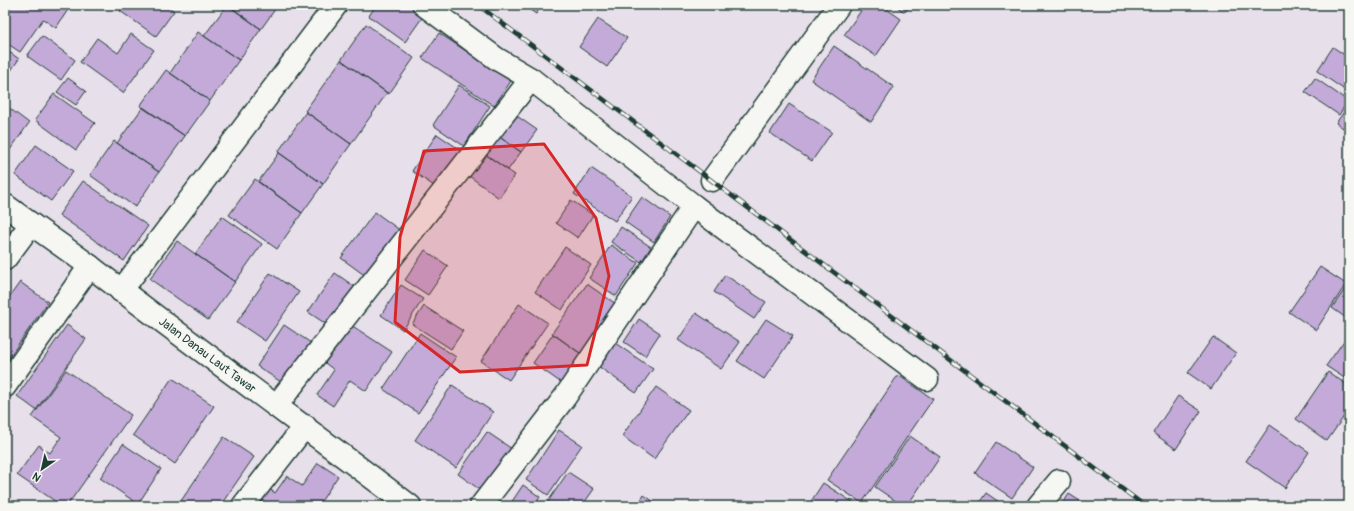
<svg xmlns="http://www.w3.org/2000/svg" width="1354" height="511" font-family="Pangolin,sans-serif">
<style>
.building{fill:#c3aad8;stroke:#1f3d34}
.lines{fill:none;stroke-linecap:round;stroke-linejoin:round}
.minor-casing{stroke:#1f3d34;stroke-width:25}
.minor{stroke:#f6f6f2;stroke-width:22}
.rail-casing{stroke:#1f3d34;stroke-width:4.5}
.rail{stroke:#f6f6f2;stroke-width:3;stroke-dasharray:9;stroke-linecap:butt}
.marked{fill:#d62828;fill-opacity:0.2;stroke:#d62828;stroke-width:3;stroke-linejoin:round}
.labels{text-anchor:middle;stroke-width:3;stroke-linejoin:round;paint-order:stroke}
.street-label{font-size:12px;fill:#1f3d34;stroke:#f6f6f2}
</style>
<rect width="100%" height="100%" fill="#e7dfea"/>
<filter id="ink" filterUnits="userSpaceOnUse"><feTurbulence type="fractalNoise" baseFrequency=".025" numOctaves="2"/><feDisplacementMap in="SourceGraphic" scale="8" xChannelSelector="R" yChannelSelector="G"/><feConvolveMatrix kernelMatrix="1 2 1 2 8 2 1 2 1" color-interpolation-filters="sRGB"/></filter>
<g filter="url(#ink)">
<path class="building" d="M5,5H25L28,8L30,5H71L56,28L43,19L20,52L5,42Z
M124,5H166L174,11L156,36L120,11Z
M227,5L261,29L239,60L204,36Z
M228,5H278L261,29Z
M376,5H410L424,15L405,42L369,16Z
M523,5H542L536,14Z
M865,5H881L901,19L876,56L844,35Z
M894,5H910L905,12Z
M598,19L627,38L607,67L579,47Z
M366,24L414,58L389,94L341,60Z
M198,32L239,60L210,101L170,73Z
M439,33L511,81L494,106L422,58Z
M131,34L154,50L123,93L80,62L97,38L118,53Z
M42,36L75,60L61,80L27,56Z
M834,46L894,87L871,122L811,80Z
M1333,47L1349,58V93L1317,71Z
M5,49L19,59L5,79Z
M341,60L387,93L351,144L305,111Z
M166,70L210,101L185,136L140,106Z
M68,78L86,91L76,105L57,92Z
M1315,78L1348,101L1339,115L1305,92Z
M459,85L490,106L464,146L433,125Z
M54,94L95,123L76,150L35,120Z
M789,104L832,132L812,161L770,133Z
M5,105L29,123L5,157Z
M1349,105V132L1336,123Z
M143,107L185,136L159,172L117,143Z
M306,112L351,144L323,184L278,152Z
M514,114L537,130L521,152L498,136Z
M437,134L462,151L437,188L412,171Z
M498,136L521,152L508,170L485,154Z
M114,141L159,172L135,207L90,175Z
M36,145L73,171L51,201L15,175Z
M279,153L323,184L302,213L258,182Z
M485,154L515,175L499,198L469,176Z
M591,168L632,196L615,221L574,194Z
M255,179L302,213L277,249L229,215Z
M83,181L148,226L124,261L59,215Z
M642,197L670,217L654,242L625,222Z
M571,200L593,215L578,238L556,223Z
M375,212L401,231L367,277L341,258Z
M222,216L262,244L235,282L195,254Z
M621,227L651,247L641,262L611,242Z
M177,241L235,282L208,320L150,279Z
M611,245L638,263L616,296L589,278Z
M565,247L591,265L562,310L535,292Z
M425,250L448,266L428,295L405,280Z
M1320,267L1346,284L1316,330L1289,312Z
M270,273L299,292L265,341L237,322Z
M335,273L358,289L332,328L308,312Z
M725,275L766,302L754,319L714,292Z
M20,282L48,302L5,363V303Z
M1349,283V320L1332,308Z
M587,284L619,306L584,356L552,333Z
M401,285L423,299L403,330L381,315Z
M519,304L548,323L509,380L481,361Z
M424,306L463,331L451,349L412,324Z
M696,313L740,342L721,369L678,340Z
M639,319L660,333L645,356L624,342Z
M766,319L793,336L764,379L737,361Z
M67,325L86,339L36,410L17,396Z
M284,325L311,343L284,384L257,366Z
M351,325L392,352L366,391L350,380L333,406L317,395L334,370L325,363Z
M420,333L456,357L418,413L383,389Z
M553,334L584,356L563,384L533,363Z
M1213,337L1236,353L1211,389L1188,373Z
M1346,338L1349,340V381L1326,366Z
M615,343L653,369L636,393L598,366Z
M66,370L131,415L67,506H62L17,475L39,445L50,453L61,437L32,417Z
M1328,372L1349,386V409L1327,441L1296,419Z
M898,375L933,399L862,503L827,480Z
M172,378L214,406L175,464L133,435Z
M452,385L493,412L456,468L415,440Z
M656,387L689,410L654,459L622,436Z
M1178,396L1201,411L1176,449L1153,433Z
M1270,425L1309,452L1285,488L1246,461Z
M559,430L582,445L548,495L526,480Z
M487,432L512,449L483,492L458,474Z
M910,436L940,457L907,506H903L875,487Z
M224,437L254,457L220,506H189L181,501Z
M996,442L1033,467L1012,498L975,473Z
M123,444L161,469L138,504L100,478Z
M318,463L338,476L318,506H248L262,484L275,493L287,476L302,486Z
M568,472L594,489L582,506H545Z
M823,483L857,505L856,506H808Z
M523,485L540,497L534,506H509Z
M986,493L1005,506H977Z
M1069,494L1088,506H1061Z
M644,495L660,506H637Z"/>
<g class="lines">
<g class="minor-casing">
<g id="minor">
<path d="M424,5L497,59L531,79L694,206L927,379"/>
<path d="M712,180L839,5"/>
<path id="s1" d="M5,205C33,226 63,246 91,267C196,348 304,426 410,506"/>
<path d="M5,259L31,224"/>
<path d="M121,291L336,5"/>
<path d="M5,386L90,266"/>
<path d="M276,406L531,79"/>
<path d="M243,506L305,426"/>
<path d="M481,506L565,397L694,206"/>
<path d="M1038,506L1059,481"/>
</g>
</g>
<use href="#minor" class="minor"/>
<g class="rail-casing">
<path id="rail" d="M478,5L1145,506"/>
</g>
<use href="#rail" class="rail"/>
</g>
</g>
<path class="marked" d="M544,144L596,218L609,276L587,365L460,372L395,322L400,237L424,151Z"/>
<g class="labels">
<g class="street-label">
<text dy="4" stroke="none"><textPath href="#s1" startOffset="252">Jalan Danau Laut Tawar</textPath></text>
</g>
</g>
<rect width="1354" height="511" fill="none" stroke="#f6f6f2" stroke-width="20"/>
<rect x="10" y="10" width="1334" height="491" fill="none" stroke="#1f3d34" stroke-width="1.5" filter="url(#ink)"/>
<g transform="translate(42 469) rotate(214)" stroke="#f6f6f2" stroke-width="3" paint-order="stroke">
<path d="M0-3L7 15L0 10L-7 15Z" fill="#1f3d34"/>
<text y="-6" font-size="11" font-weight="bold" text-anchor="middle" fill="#1f3d34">N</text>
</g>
</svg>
